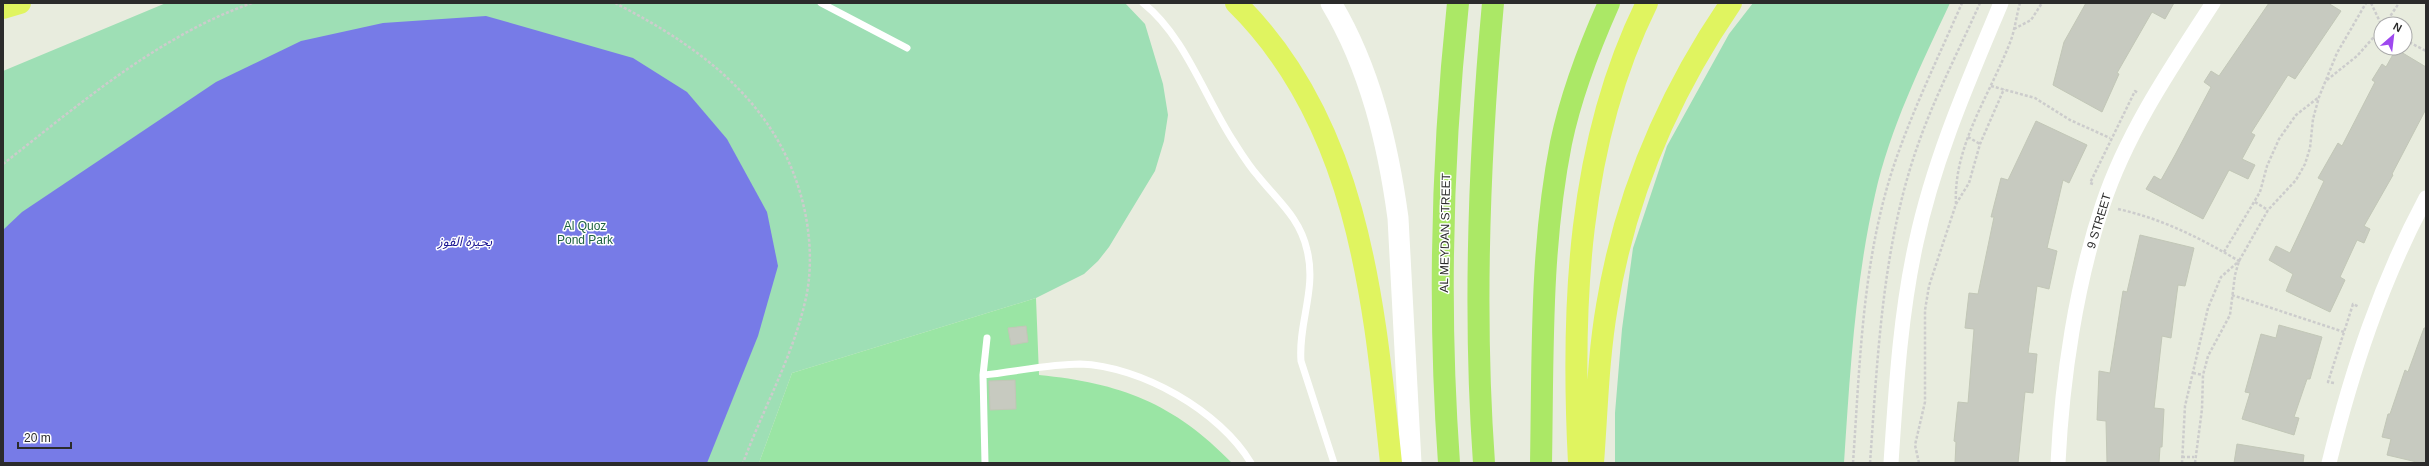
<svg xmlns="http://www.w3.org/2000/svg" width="2429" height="466" font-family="Helvetica,'Noto Sans Arabic',sans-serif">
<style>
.green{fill:#9edfb5}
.pitch{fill:#9ae5a4}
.water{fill:#777be7}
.building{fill:#c7cac0;stroke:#c2c7b7}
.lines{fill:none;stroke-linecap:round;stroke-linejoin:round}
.path{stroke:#ccc;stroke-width:2.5;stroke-dasharray:3 2;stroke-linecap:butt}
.service{stroke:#fff;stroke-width:7}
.minor{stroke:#fff;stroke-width:15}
.secondary{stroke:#fff;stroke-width:21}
.primary{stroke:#abe866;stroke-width:22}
.motorway{stroke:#e0f460;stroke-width:22}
.labels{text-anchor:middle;stroke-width:3;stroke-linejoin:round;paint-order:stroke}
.street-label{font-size:12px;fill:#2b2b2b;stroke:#fff}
.park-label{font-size:12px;fill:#1f6341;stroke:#fff}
.water-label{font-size:13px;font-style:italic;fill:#1c1693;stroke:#fff}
</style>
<rect width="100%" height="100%" fill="#e8ecde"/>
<path class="green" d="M166,3H1125L1145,24L1163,84L1168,115L1164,141L1155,171L1109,247L1098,261L1084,274L1036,298L792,373L759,463H3V71Z
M1753,3H1950C1921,65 1890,128 1875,195C1855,283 1850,373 1844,463H1615V413L1622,329L1633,248L1667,146L1729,34Z"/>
<path class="pitch" d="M1036,298L1039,375C1120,383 1174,403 1232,463H759L792,373Z"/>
<path class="water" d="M486,16L633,58L687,92L727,139L767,212L778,266L758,336L707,463H3V230L22,212L216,82L301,41L383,23Z"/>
<path class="building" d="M2086,3H2174L2165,19L2152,12L2117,73L2119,74L2102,112L2053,85L2064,42Z
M2269,3H2328L2341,11L2295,79L2288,75L2251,133L2255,135L2242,159L2255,165L2248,179L2229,170L2203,219L2146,189L2154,176L2161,180L2175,155L2211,87L2204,82L2211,71L2219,76Z
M2396,49L2426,67V109L2392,174L2393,175L2364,226L2370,229L2364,243L2357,240L2340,277L2345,280L2330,312L2286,291L2293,274L2269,260L2276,246L2290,253L2324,181L2318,178L2338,143L2342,146L2375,82L2372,80L2382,64L2386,67Z
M2036,121L2087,145L2069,183L2063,180L2047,248L2057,251L2049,289L2037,286L2028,353L2037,354L2033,393L2025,392L2018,463H1955L1956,442L1954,441L1958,402L1968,403L1974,329L1965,328L1969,293L1978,294L1994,217H1991L2001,178L2008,180Z
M2140,235L2194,248L2185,286L2178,285L2171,338L2162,336L2154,408L2164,409L2162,447H2160L2159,463H2107L2106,421L2097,420L2099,371L2110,373L2123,291L2127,292Z
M2279,325L2322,337L2310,379H2307L2294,417L2299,418L2294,435L2242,419L2250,393L2245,392L2261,334L2276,338Z
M1026,326L1028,342L1011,345L1008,328Z
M2424,328H2426V463H2421L2387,455L2391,439L2382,437L2388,414H2390L2405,370L2408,372Z
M1015,380L1016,409L990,410L989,381Z
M2237,444L2304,455L2303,463H2234Z"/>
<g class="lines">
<path class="path" d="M615,3C705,49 783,108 805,212C811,241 812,274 805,302C792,358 763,409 743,463
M2371,3L2381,24
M2385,24L2399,3
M2014,29L2031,20L2042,3
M2405,40L2426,51
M2327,80L2357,56L2381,29
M1991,86L2035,98L2070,120L2110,138
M1968,137L1980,144
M3,164C80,104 158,36 252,3
M2093,184L2090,183L2135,91L2138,93
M2255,202L2268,210
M1956,204C1953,147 1989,96 2009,45C2015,31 2016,17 2020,3
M2118,209C2163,219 2200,238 2239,261L2221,277L2208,308L2185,406L2182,463
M2224,252L2260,192L2267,166L2279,139L2296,115L2319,97
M2232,295L2344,332
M2193,373L2203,375
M2334,383L2328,382L2353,304L2359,307
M2182,457H2194
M1853,463C1860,364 1862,263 1893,168C1912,111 1938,58 1962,3
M1870,463C1878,354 1882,243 1920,139C1937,92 1960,48 1980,3
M1919,463L1915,445L1925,402V310L1929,286L1956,204L1969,183L1980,144L2004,89
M2195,463L2202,409L2203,375L2208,356L2230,315L2235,275L2239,261L2268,210L2296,180L2305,164L2310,148L2313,119L2319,97L2337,53L2366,3"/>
<path class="service" d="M821,3L907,48
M1143,3C1185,36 1205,98 1234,142C1241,153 1249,166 1258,176C1278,201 1300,218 1307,250C1317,289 1298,323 1301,361L1334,463
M983,375C1013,372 1051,364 1080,364C1141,366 1220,411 1251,463
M985,463L983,375L987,338"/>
<path class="minor" d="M1891,463C1896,389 1900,316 1916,243C1934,159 1968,82 2001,3
M2058,463C2062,379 2076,284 2103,204C2127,132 2172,66 2213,3
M2329,463C2352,370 2381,282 2426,198"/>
<path class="secondary" d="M1331,3C1370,68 1388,144 1398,218L1411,463"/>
<path class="primary" d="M1449,463C1438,310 1442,155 1458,3
M1484,463C1473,310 1479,156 1493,3
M1541,463C1543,356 1540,249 1561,143C1571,95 1589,48 1609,3"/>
<path class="motorway" d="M1236,3C1359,124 1374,301 1391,463
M3,8L20,3
M1579,463C1571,309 1577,144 1647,3
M1593,463C1597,411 1598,358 1607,306C1625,196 1668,95 1731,3"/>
</g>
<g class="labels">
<g class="street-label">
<text transform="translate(2099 221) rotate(-73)" y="4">9 STREET</text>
<text transform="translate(1445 233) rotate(-89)" y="4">AL MEYDAN STREET</text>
</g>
<g class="park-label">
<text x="585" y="230">Al Quoz<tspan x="585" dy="14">Pond Park</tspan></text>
</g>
<g class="water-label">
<text x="465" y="246">بحيرة القوز</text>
</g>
</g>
<rect width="2429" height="466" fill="none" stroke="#2b2b2b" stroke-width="8"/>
<g transform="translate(2393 36) rotate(28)"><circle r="19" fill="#ffffff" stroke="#aaaaaa"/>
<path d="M0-3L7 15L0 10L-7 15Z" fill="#9e48ef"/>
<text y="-6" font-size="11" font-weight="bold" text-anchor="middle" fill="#2b2b2b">N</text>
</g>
<path d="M18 442v6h53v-6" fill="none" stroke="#2b2b2b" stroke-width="2"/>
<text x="24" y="442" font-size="12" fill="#2b2b2b" stroke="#ffffff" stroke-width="3" paint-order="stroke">20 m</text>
</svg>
